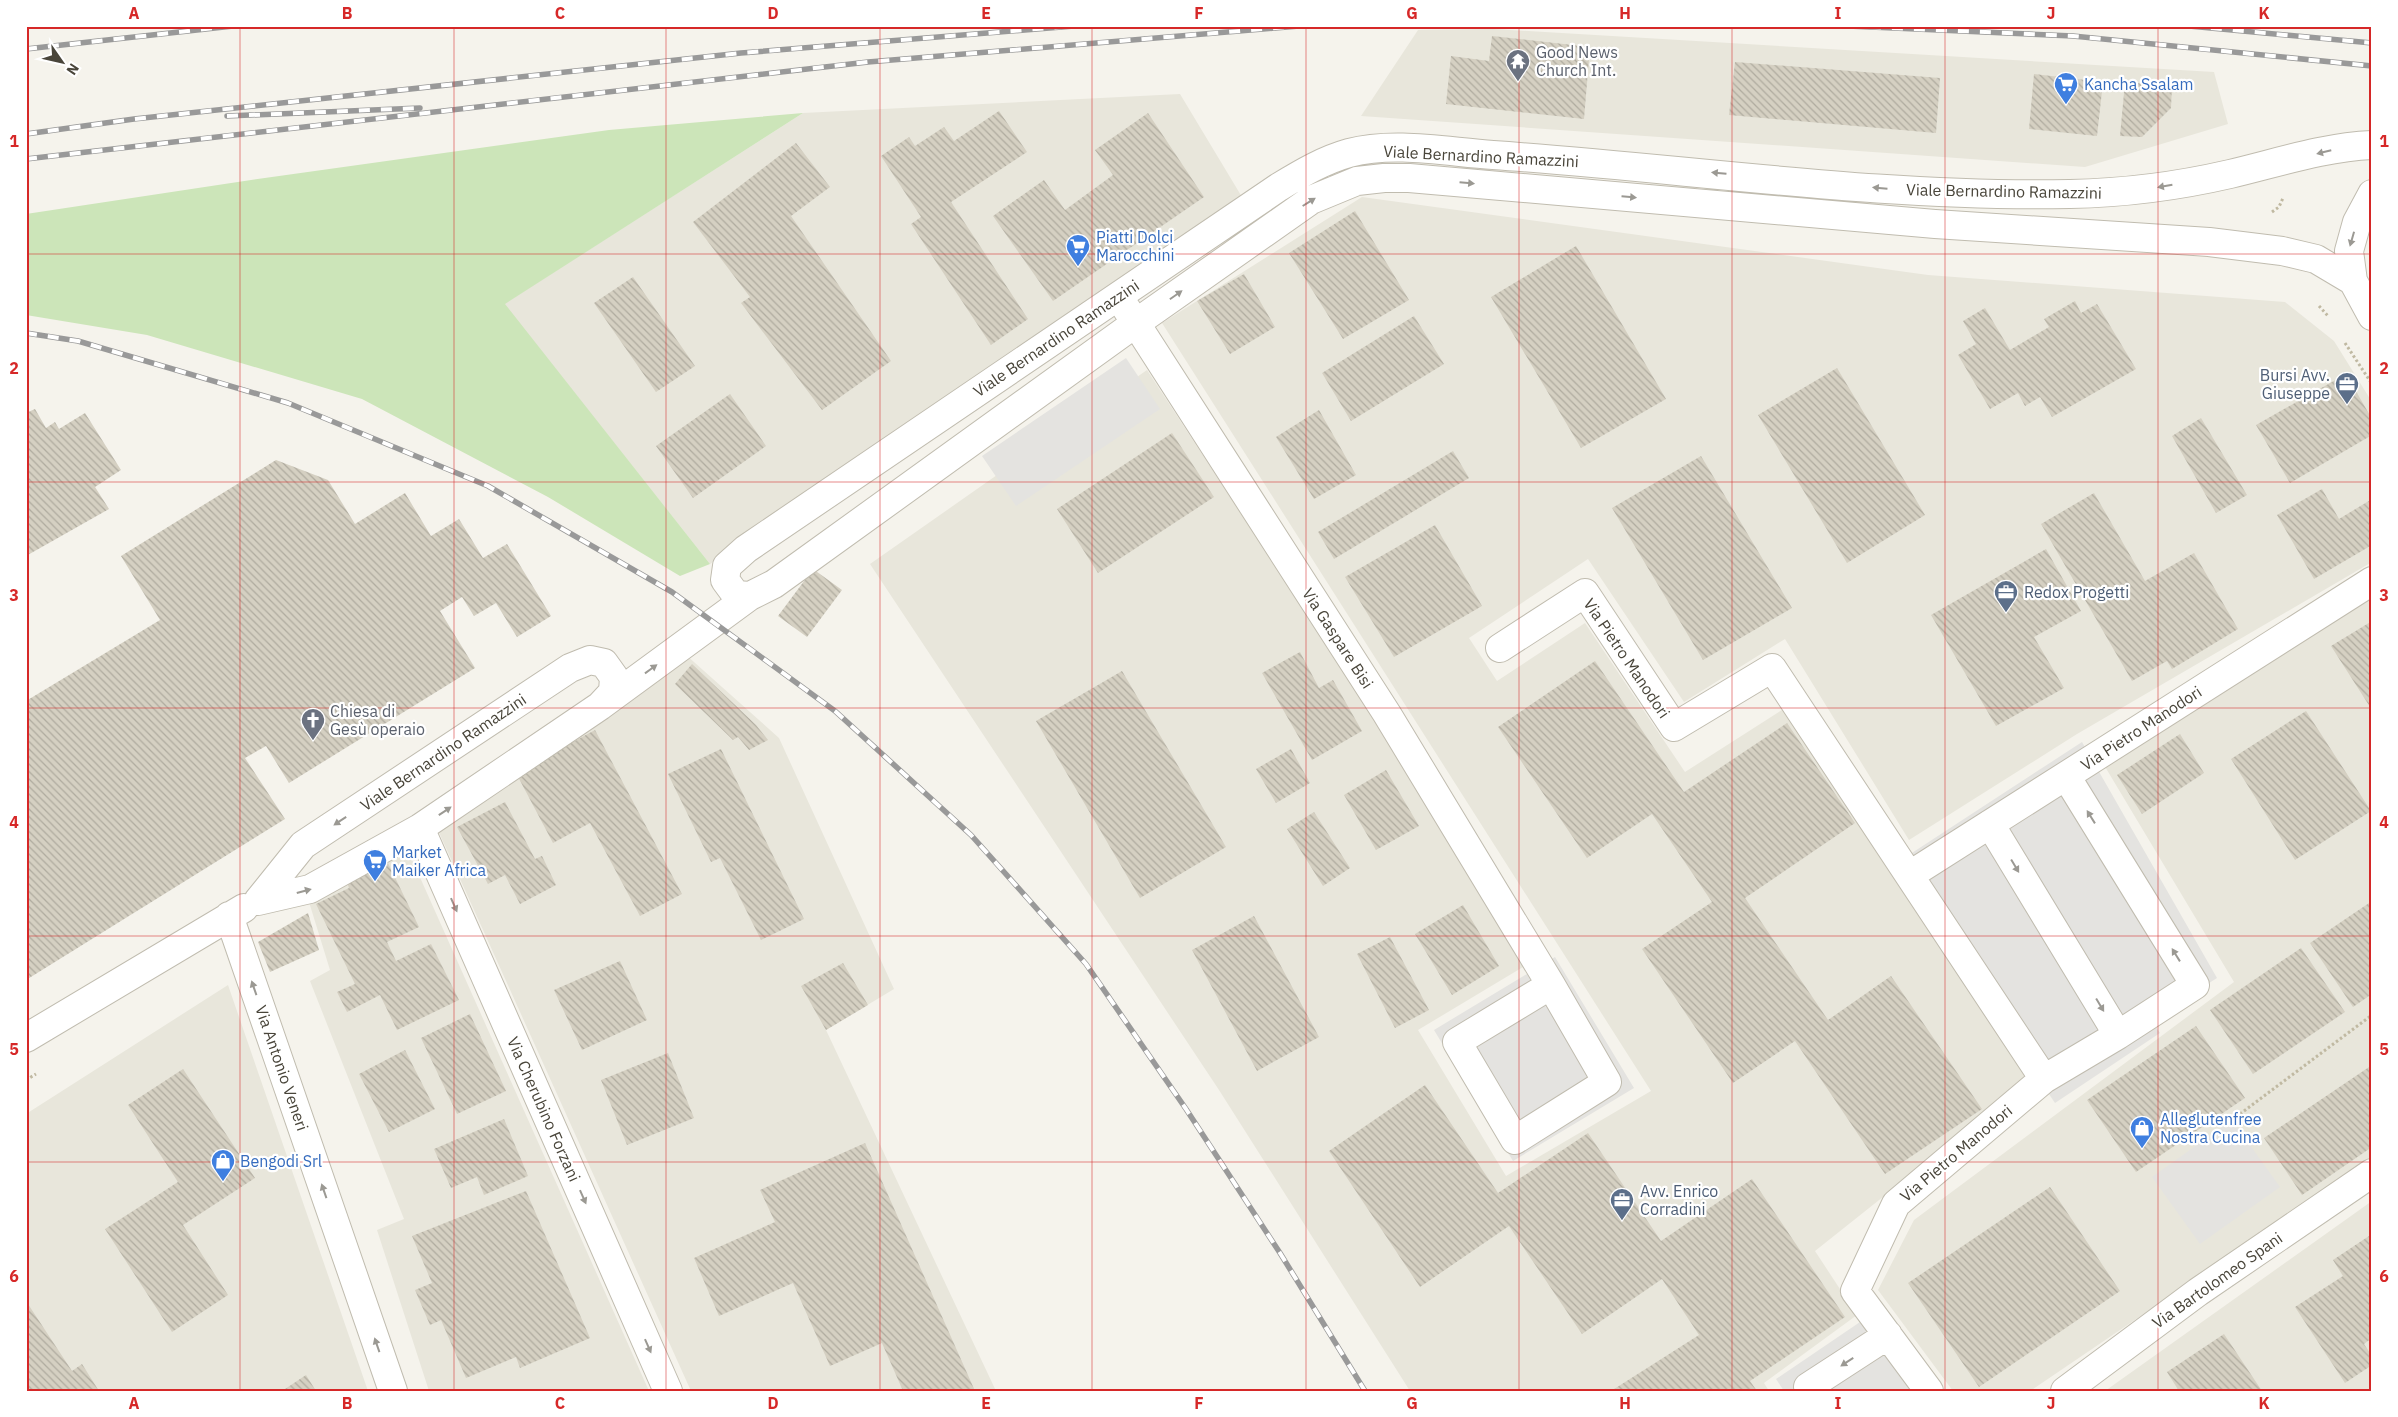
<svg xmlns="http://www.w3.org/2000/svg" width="2398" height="1417" font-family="'IBM Plex Sans',sans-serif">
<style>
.residential{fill:#e8e6db}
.green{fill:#cce5b9}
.parking{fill:#e4e3e0}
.building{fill:url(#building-back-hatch)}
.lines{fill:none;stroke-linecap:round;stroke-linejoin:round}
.minor-casing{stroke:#c0bcaf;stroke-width:30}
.path{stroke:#c0b9a2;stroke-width:3;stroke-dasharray:2.5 2.5;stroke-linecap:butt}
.minor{stroke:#fff;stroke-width:28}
.rail-casing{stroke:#999;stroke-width:5.5}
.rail{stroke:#fff;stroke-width:4;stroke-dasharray:11;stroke-linecap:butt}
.oneway{fill:#9b9993}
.grid{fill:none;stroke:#d62828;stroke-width:1;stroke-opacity:0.55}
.labels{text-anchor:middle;stroke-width:4.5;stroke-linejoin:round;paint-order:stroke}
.worship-label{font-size:16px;fill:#5b616d;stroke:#fff;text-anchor:start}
.shop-label{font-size:16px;fill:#366cbe;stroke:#fff;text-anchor:start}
.street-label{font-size:16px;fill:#49453a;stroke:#fff}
.service-label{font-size:16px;fill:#4e5e75;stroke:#fff;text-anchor:start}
.neatline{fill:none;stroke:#d62828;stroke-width:2}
.grid-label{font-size:16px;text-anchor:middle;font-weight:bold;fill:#d62828}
</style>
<defs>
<pattern id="building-back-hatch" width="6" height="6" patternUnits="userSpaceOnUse" patternTransform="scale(1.25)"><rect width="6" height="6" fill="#d5d0c2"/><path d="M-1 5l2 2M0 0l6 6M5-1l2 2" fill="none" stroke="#afab9f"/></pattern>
</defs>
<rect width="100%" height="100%" fill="#f5f3ec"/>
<path class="residential" d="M1493,29L2214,72L2228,124L2085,167L1361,116L1418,30Z
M1180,94L1242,197L710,564L504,304L803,113Z
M1362,197L1928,275L2285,302L2334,341L2372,402V562L2077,734L1909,840L1785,639L1684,702L1588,559L1469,638L1497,681L1585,623L1685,772L1785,708L2030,1080L1815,1251L1857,1315L1764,1383L1769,1391H1410L1219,1090L870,564L1147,370L1378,723L1523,967L1418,1030L1506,1176L1651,1091L1162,323Z
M2372,594V1159L2030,1391H1953L1878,1290L1914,1220L2234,982L2104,765Z
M685,654L779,738L894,989L826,1030L996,1391H691L437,828Z
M406,846L649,1391H429L377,1230L404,1219L310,981L330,970L309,902Z
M228,985L368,1391H26V1114Z
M2372,1201V1391H2105Z"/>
<path class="green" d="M803,113L505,304L710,564L680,576L548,497L362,399L147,335L26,315V214L251,180L609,130Z"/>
<path class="parking" d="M1126,358L1160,409L1016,506L982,456Z
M2082,742L2217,978L2151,1020L2160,1033L2055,1103L1895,864Z
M1555,957L1634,1088L1513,1161L1434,1030Z
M2232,1120L2280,1187L2200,1244L2152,1177Z
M1863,1320L1912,1391H1784L1776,1379Z"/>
<path class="building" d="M1492,36L1590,47L1584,119L1446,104L1451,56L1489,61Z
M1735,62L1940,78L1936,133L1729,115Z
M2034,74L2103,82L2097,136L2029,129Z
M2125,82L2172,86L2171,108L2142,137L2120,136Z
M999,111L1027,152L951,202L1028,319L991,345L911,224L921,217L881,156L909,137L915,146L944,127L954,141Z
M1148,113L1204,197L1053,301L993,216L1044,180L1065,210L1113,175L1095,150Z
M796,143L830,187L791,216L891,361L822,410L741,303L750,297L693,222Z
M1355,211L1409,300L1343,339L1289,253Z
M1576,246L1666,399L1581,448L1491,297Z
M1244,274L1275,327L1230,354L1197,301Z
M633,277L695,366L656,392L594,303Z
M2075,301L2081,313L2097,304L2136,369L2052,417L2040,397L2025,406L2018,393L1990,409L1958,355L1976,344L1963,321L1985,308L2010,350L2049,327L2044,319Z
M1414,316L1444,364L1351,421L1322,373Z
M1837,368L1925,515L1847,563L1758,415Z
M2346,374L2372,419V435L2290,483L2256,425Z
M730,394L766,446L693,498L656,446Z
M35,409L46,428L55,422L59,429L85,413L121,470L95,487L109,509L26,556V413Z
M1319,410L1356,475L1314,499L1276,437Z
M2201,418L2247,495L2216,513L2172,436Z
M1172,433L1214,497L1098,573L1057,509Z
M1453,451L1469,478L1334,559L1318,532Z
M1701,456L1792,608L1703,660L1612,508Z
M276,460L328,480L355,524L405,493L431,536L459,519L483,558L507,544L551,616L517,637L496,603L474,616L462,597L440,611L475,668L289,783L266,746L245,758L285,819L26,980V701L160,620L121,556Z
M2322,489L2339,519L2372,499V545L2314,579L2277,515Z
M2094,493L2145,581L2194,553L2238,629L2172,669L2167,661L2132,681L2041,524Z
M1435,525L1482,606L1394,657L1345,577Z
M2046,549L2081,611L2034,637L2064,688L1996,726L1931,615Z
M813,569L842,590L807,637L778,616Z
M2372,621V710L2331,646Z
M1300,652L1319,688L1333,680L1362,731L1312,760L1262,673Z
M1595,661L1684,792L1787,723L1855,823L1745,898L1828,1020L1891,976L1982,1109L1885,1174L1795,1041L1733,1083L1642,949L1712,902L1652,814L1587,858L1498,727Z
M692,664L756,725L768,740L749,750L738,737L733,740L675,684Z
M1122,671L1226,847L1140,898L1036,721Z
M2306,711L2371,811L2295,860L2231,759Z
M595,730L682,894L640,916L590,823L553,843L516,773Z
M2180,734L2204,773L2142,814L2117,775Z
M721,749L804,919L761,940L720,858L711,862L668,774Z
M1291,749L1310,783L1276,803L1256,769Z
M1386,770L1419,826L1376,850L1344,795Z
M505,802L535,859L542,856L556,885L520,904L505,875L488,884L457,827Z
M1314,812L1350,868L1323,886L1287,829Z
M388,863L419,927L387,942L396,961L431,944L459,1000L397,1030L380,995L347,1012L337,992L355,984L316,904L349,888L347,882Z
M2372,901V994L2353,1007L2310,943Z
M1463,905L1499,966L1452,995L1415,934Z
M308,913L319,950L270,972L258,942Z
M1254,916L1319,1037L1257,1071L1192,950Z
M1390,937L1429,1010L1395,1028L1357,954Z
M2301,948L2345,1012L2253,1074L2210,1010Z
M620,961L647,1020L582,1050L554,990Z
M843,963L868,1005L826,1030L801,986Z
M470,1014L506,1091L457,1114L421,1038Z
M2196,1026L2245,1098L2136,1172L2087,1100Z
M405,1050L435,1109L389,1132L359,1074Z
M668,1053L694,1118L627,1145L601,1080Z
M2372,1065V1147L2302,1195L2264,1138Z
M183,1069L255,1178L183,1225L228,1295L172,1332L105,1229L178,1182L128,1105Z
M1425,1085L1498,1193L1588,1133L1661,1241L1752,1179L1845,1317L1750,1381L1757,1391H1611L1699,1335L1662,1279L1582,1334L1509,1226L1420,1287L1329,1151Z
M504,1119L528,1176L484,1195L477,1177L451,1188L434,1149Z
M865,1143L975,1391H903L882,1343L830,1366L793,1283L719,1316L694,1258L775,1222L760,1190Z
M2050,1187L2120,1291L1979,1387L1908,1283Z
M526,1191L590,1338L520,1368L516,1357L466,1378L441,1320L430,1325L415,1290L432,1283L412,1236Z
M2372,1234V1338L2364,1344L2372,1356V1365L2345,1383L2295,1307L2343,1276L2333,1260Z
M26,1301L72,1371L82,1364L99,1391H26Z
M2224,1334L2262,1391H2179L2167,1372Z
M306,1375L316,1391H282Z"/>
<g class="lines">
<g class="minor-casing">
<path id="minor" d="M2372,194L2357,222L2349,251L2353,281L2372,316
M2353,281L2316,259L2282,251L2209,242L1935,224L1409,178H1384L1357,181L1311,200L1136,323L774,584L750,596L736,595L725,580L727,566L746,549L1279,187C1302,173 1324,160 1349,153C1395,141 1447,152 1493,155C1685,168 1878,198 2070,194C2124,193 2178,186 2230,174C2277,163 2324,147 2372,145
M1126,308L1387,714L1551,985L1607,1082L1515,1140L1457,1042L1551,985
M1500,648L1585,593L1674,727L1772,668L2044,1079L1896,1204L1855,1291L1929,1391
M600,706L613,692L614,677L604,663L590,660L570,668L303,845L258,901L310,889L420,828L600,706L750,596
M1990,824L2118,1035L2195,985L2066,776
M420,828L668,1391
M1910,875L2372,581
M229,916L393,1391
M26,1038L244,908
M2044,1079L2118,1035
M1810,1391L1808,1387L1888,1335
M2065,1391L2198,1292L2372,1173"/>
</g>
<path class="path" d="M2272,212L2279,207L2283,198
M2319,306L2328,316
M2345,343L2372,384
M26,1080L36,1074
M2232,1120L2372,1015"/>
<use href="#minor" class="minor"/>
<g class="rail-casing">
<path id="rail" d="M1848,26L2073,36L2372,66
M2189,26L2372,43
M26,49L233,26
M227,116L420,108
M26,134L134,119L741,53L1074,26
M26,159L868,62L1299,26
M26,333L78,341L288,403L488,486L672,592L835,711L971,835L1086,964L1186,1109L1280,1253L1365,1391"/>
</g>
<use href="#rail" class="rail"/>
</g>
<defs><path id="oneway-solid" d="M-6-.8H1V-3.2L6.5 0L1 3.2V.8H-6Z" transform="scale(1.25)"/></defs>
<g class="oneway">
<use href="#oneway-solid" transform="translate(2324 152) rotate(166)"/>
<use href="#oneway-solid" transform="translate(1719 173) rotate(-175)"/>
<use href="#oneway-solid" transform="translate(1467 183) rotate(5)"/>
<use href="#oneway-solid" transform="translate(2165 186) rotate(170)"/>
<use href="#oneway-solid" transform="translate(1880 188) rotate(-175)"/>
<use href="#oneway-solid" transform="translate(1629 197) rotate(5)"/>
<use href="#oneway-solid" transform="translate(1309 202) rotate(-32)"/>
<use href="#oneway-solid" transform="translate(2352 239) rotate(106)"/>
<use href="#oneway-solid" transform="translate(1176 295) rotate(-35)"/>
<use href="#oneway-solid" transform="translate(651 669) rotate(-36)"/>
<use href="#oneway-solid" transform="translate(445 811) rotate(-34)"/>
<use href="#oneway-solid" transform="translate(2091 817) rotate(-122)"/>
<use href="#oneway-solid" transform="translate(340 821) rotate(146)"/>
<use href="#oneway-solid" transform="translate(2015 866) rotate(59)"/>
<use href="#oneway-solid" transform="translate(304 891) rotate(-15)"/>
<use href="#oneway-solid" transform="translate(454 905) rotate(66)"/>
<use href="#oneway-solid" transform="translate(2176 955) rotate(-122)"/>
<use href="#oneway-solid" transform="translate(254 988) rotate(-109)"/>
<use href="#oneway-solid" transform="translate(2100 1005) rotate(59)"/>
<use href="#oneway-solid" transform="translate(324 1191) rotate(-109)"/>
<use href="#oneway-solid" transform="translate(583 1197) rotate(66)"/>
<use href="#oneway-solid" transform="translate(377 1345) rotate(-109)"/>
<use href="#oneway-solid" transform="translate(648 1346) rotate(66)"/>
<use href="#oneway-solid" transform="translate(1847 1362) rotate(147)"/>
</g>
<path class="grid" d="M240,26V1391M454,26V1391M666,26V1391M880,26V1391M1092,26V1391M1306,26V1391M1519,26V1391M1732,26V1391M1945,26V1391M2158,26V1391M26,254H2372M26,482H2372M26,708H2372M26,936H2372M26,1162H2372"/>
<defs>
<g id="temple-pin" transform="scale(1.25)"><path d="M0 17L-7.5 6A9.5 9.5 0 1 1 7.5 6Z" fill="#6b7280" stroke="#fff"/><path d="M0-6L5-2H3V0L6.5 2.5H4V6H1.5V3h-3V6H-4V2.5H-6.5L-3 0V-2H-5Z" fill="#fff"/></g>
<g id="supermarket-pin" transform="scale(1.25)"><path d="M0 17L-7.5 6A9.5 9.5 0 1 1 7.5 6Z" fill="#3f7fe0" stroke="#fff"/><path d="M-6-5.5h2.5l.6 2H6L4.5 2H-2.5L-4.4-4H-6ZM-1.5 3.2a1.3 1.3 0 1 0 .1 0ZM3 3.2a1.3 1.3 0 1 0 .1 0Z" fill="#fff"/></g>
<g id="office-pin" transform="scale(1.25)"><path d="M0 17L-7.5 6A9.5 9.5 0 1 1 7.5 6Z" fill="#5c6f8a" stroke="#fff"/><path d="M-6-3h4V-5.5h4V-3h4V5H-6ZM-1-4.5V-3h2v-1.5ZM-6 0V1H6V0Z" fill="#fff"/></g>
<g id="church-pin" transform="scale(1.25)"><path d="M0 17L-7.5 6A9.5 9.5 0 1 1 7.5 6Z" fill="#6b7280" stroke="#fff"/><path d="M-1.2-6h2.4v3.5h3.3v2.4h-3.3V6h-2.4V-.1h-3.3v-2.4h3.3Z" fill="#fff"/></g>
<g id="shop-pin" transform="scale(1.25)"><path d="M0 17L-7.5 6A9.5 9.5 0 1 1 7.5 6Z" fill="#3f7fe0" stroke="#fff"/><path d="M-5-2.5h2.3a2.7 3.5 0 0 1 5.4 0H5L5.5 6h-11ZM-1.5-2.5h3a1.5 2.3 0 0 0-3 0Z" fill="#fff"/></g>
</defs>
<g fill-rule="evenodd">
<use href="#temple-pin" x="1518" y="61"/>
<use href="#supermarket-pin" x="2066" y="84"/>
<use href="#supermarket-pin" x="1078" y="246"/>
<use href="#office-pin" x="2347" y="384"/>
<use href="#office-pin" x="2006" y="592"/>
<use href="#church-pin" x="313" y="720"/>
<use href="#supermarket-pin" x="375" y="861"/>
<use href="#shop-pin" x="2142" y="1128"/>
<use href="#shop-pin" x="223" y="1161"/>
<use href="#office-pin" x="1622" y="1200"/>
</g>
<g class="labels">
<g class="worship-label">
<text x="1536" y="58">Good News<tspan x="1536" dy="18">Church Int.</tspan></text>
<text x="330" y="717">Chiesa di<tspan x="330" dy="18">Gesù operaio</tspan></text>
</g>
<g class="shop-label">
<text x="2084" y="90">Kancha Ssalam</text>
<text x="1096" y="243">Piatti Dolci<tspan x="1096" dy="18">Marocchini</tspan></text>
<text x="392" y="858">Market<tspan x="392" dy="18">Maiker Africa</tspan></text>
<text x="2160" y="1125">Alleglutenfree<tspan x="2160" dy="18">Nostra Cucina</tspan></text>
<text x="240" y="1167">Bengodi Srl</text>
</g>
<g class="street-label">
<text transform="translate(1481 156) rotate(3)" y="6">Viale Bernardino Ramazzini</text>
<text transform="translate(2004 191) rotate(1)" y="6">Viale Bernardino Ramazzini</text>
<text transform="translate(1056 338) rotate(-34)" y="6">Viale Bernardino Ramazzini</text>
<text transform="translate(1338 638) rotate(57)" y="6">Via Gaspare Bisi</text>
<text transform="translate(1627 658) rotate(56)" y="6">Via Pietro Manodori</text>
<text transform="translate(2141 728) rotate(-33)" y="6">Via Pietro Manodori</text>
<text transform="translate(443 752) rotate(-34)" y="6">Viale Bernardino Ramazzini</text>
<text transform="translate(282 1068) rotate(71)" y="6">Via Antonio Veneri</text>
<text transform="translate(544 1109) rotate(66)" y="6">Via Cherubino Forzani</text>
<text transform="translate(1956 1153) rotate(-40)" y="6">Via Pietro Manodori</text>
<text transform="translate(2217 1280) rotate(-35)" y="6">Via Bartolomeo Spani</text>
</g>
<g class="service-label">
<text x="2330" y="381" text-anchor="end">Bursi Avv.<tspan x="2330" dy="18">Giuseppe</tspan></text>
<text x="2024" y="598">Redox Progetti</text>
<text x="1640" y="1197">Avv. Enrico<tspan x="1640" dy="18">Corradini</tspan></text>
</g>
</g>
<rect width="2398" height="1417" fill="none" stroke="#ffffff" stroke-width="55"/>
<g transform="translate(62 62) rotate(124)" stroke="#ffffff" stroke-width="4" paint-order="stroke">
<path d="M0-4L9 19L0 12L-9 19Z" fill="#49453a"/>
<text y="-8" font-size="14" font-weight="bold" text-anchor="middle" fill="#49453a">N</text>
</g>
<rect x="28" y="28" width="2342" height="1362" class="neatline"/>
<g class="grid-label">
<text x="134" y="19">A</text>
<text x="347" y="19">B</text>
<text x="560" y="19">C</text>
<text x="773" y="19">D</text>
<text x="986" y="19">E</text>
<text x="1199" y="19">F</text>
<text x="1412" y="19">G</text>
<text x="1625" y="19">H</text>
<text x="1838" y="19">I</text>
<text x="2051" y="19">J</text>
<text x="2264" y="19">K</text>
<text x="14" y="147">1</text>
<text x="2384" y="147">1</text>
<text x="14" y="374">2</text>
<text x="2384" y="374">2</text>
<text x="14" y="601">3</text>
<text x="2384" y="601">3</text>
<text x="14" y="828">4</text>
<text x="2384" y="828">4</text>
<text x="14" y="1055">5</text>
<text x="2384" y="1055">5</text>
<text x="14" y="1282">6</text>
<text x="2384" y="1282">6</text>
<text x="134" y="1409">A</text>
<text x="347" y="1409">B</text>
<text x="560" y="1409">C</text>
<text x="773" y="1409">D</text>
<text x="986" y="1409">E</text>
<text x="1199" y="1409">F</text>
<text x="1412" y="1409">G</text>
<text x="1625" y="1409">H</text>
<text x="1838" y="1409">I</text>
<text x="2051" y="1409">J</text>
<text x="2264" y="1409">K</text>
</g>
</svg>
